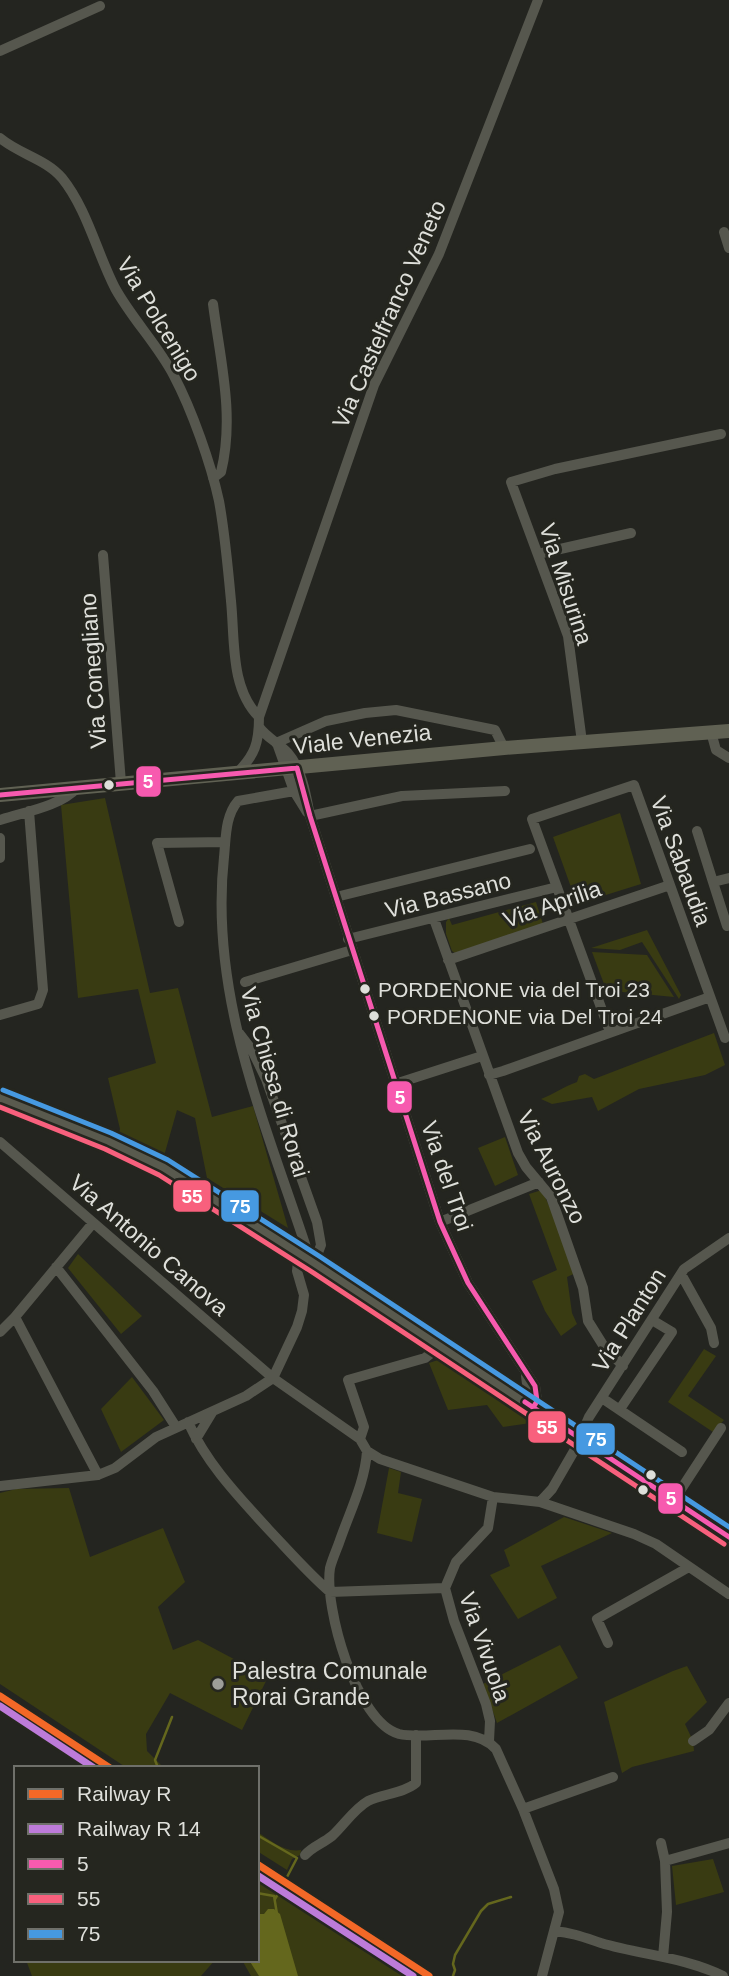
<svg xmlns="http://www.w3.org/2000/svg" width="729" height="1976" font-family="Helvetica,sans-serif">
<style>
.green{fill:#393b12}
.water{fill:#64671d}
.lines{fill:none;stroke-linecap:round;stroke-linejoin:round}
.stream{stroke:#64671d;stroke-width:2.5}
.minor{stroke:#56574e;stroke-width:10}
.secondary{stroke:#595a4e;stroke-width:12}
.primary{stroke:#606153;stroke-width:14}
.bus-1-casing{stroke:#25261f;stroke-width:10}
.bus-2-casing{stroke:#25261f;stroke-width:10}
.bus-3-casing{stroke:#25261f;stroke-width:10}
.bus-1{stroke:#f75aaf;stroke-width:5}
.bus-2{stroke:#f8607d;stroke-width:5}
.bus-3{stroke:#4699e1;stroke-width:5}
.rail-1-casing{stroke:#25261f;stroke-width:12}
.rail-2-casing{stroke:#25261f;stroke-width:12}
.rail-1{stroke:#f36827;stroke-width:7}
.rail-2{stroke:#bd7bd9;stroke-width:7}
.bus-dot{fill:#dedfda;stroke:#25261f;stroke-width:2.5}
.poi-dot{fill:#9d9e99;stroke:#25261f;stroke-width:2.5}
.labels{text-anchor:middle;stroke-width:6;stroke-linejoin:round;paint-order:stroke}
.bus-label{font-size:21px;fill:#dedfda;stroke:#25261f;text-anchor:start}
.street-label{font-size:23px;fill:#dedfda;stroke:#25261f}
.poi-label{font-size:23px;fill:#dedfda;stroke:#25261f;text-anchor:start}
.line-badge{stroke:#25261f;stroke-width:2.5}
.badge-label{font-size:19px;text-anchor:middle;font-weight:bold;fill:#fff}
</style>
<rect width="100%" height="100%" fill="#242520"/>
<path class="green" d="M105,798L150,993L178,988L212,1117L253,1106L288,1228L207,1178L195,1118L177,1110L164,1156L117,1141L120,1129L108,1078L156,1063L138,989L78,998L61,805Z
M620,813L641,884L577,904L553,837Z
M536,902L543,924L455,953L452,951L446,934V922L449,918L452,925Z
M647,930L681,995L679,999L642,942L620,950L591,948Z
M592,952L647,955L674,997L622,992L618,984H613L614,992H607Z
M714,1033L725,1065L705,1075L639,1089L598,1111L592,1097L552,1104L541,1099C554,1094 563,1087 577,1082L579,1076L585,1074L594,1079Z
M505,1137L518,1175L495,1186L478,1148Z
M542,1190L578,1272L567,1277L572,1313L577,1324L561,1336L545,1311L532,1281L557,1270L529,1194Z
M78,1254L142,1316L121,1334L68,1268Z
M704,1349L716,1356L688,1396L724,1420L713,1432L668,1402Z
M438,1360L531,1423L503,1427L487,1405L448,1410L429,1363Z
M132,1377L164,1420L121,1452L101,1409Z
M389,1468L401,1472L398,1493L422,1499L412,1542L377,1533Z
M69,1488L90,1557L163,1528L185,1582L158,1607L173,1650L198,1640L268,1677L242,1730L170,1693L146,1734L147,1751L164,1768H127L0,1684V1493L16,1489Z
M564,1517L612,1533L541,1566L557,1598L518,1619L490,1575L510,1566L504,1550Z
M560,1645L578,1678L497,1723L483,1684Z
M687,1666L707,1702L685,1724L693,1741L694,1751L632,1767L622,1773L604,1702L673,1671Z
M257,1832C271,1840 284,1853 301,1850L300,1855L292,1859L287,1870L257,1851Z
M713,1859L724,1892L676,1905L672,1866Z
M257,1878L408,1976H251L242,1960H257Z
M26,1960H215L201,1976H32Z"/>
<path class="water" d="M268,1909H274L280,1914L298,1976H259L249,1960H257V1914H264Z"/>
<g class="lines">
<path class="stream" d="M158,1768L155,1760L172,1717
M257,1835L297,1858L287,1877
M257,1893L274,1896L277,1914
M275,1899L282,1887
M453,1976L455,1970L453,1964L455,1955L481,1911L488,1904L511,1897"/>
<path class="minor" d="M0,51L100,6
M0,138C19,154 46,159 62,178C87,209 97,253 115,288C132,319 158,345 174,376C192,410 211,464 219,501C225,534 228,568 231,601C235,640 230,688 259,717
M724,232L729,248
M213,478L221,472C235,416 220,359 213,304
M538,554L631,533
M103,555L121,783
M259,727C267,738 279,743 288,753C302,769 306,795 310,816L440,1222L468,1283L535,1386L537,1401L533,1408
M711,732L716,750L729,758
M582,742L568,636L511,482L555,469L721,434
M276,743L326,721L365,713L396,710L495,730L504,748
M278,746L294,791L307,812
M237,773C255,755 259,743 259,717L374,385L439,254L538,0
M294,791L238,801C225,816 226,838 224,857C209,994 264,1120 306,1247
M310,816L402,796L505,791
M0,820C24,812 59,807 77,788
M697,831L713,882L729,878
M0,838V858
M713,882L727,926
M336,897L530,849
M434,919L518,1153L526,1167L551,1197L583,1288L588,1321L603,1345L623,1366
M179,922L157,843L225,842
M348,939L557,887
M448,960L670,885
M245,982L352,950
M0,1015L38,1004L43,990L29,811
M610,1032L532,819L634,785L725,1038
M239,1033L252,1050L266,1079L317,1222L321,1245L314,1263
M489,1075L503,1071L710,997
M395,1084L482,1056
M0,1142L273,1378L360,1439L367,1451L380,1459L493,1497L540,1502L552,1489L574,1451L589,1417L684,1269L729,1238
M440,1222L539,1182
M56,1267L153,1391L176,1427
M681,1274L711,1328L714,1343
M15,1317L98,1475
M0,1332L15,1317L93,1223
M602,1398L682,1452
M525,1402L528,1392L526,1376
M620,1409L672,1332L652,1320
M188,1422C207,1464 238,1496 269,1530C289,1551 308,1573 330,1592L445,1588
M196,1439L213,1411
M360,1439L364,1427L348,1380L425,1358L440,1346
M367,1451C365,1483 349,1513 339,1543C336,1551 332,1560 330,1568C324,1607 356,1722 399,1734C429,1741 472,1723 496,1749L523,1809L554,1889L559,1912L542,1976
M0,1486L98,1475L115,1468L156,1437L246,1396L273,1378L297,1327L302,1311L304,1295L297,1271L298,1261
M674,1500L721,1428
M540,1502L634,1534L656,1544L729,1594
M608,1643L597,1619L689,1567
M489,1741L490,1721L486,1704L454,1621L445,1588L456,1562L488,1528L493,1497
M693,1741L709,1730L729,1703
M523,1809L613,1777
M661,1843L665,1861
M305,1855C313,1846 322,1844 332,1836C344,1825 354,1809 368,1801C383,1794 404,1793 416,1783V1735
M554,1931C573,1933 583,1937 601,1943C641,1955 685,1957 723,1976
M663,1957L667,1912L665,1861L729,1843"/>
<path class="secondary" d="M0,1098L108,1141L163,1167L314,1263L729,1537"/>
<path class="primary" d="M0,795L504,748L729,731"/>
<g class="bus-1-casing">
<path id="bus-1" d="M297,768L310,816L440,1222L468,1283L535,1386L537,1401L533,1408
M0,795L297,768
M525,1402L729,1537"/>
</g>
<g class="bus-2-casing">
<path id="bus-2" d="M0,1107L105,1149L159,1175L309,1270L724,1544"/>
</g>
<g class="bus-3-casing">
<path id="bus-3" d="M3,1090L111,1133L168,1160L319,1256L729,1527"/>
</g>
<use href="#bus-1" class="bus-1"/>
<use href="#bus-2" class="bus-2"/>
<use href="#bus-3" class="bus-3"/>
<g class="rail-1-casing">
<path id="rail-1" d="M0,1696L110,1768
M257,1864L429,1976"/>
</g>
<g class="rail-2-casing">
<path id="rail-2" d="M0,1706L94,1768
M257,1875L413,1976"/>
</g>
<use href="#rail-1" class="rail-1"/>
<use href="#rail-2" class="rail-2"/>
</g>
<g class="bus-dot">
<circle cx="109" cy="785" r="6"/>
<circle cx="365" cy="989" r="6"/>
<circle cx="374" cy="1016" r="6"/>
<circle cx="651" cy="1475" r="6"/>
<circle cx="643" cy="1490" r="6"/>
</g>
<circle class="poi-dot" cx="218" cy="1684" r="7"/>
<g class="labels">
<g class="bus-label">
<text x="378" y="997">PORDENONE via del Troi 23</text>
<text x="387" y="1024">PORDENONE via Del Troi 24</text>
</g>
<g class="street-label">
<text transform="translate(389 314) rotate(-66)" y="8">Via Castelfranco Veneto</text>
<text transform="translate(159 319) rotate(59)" y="8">Via Polcenigo</text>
<text transform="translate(566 584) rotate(72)" y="8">Via Misurina</text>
<text transform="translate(93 671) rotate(-94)" y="8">Via Conegliano</text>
<text transform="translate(362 739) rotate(-6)" y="8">Viale Venezia</text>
<text transform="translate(681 861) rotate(70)" y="8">Via Sabaudia</text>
<text transform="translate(448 895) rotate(-14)" y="8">Via Bassano</text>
<text transform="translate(552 904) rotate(-19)" y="8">Via Aprilia</text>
<text transform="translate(275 1082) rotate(74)" y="8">Via Chiesa di Rorai</text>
<text transform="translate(552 1167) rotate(63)" y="8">Via Auronzo</text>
<text transform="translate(447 1176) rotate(71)" y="8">Via del Troi</text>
<text transform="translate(149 1245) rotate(41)" y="8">Via Antonio Canova</text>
<text transform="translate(629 1320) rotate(-58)" y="8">Via Planton</text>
<text transform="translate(485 1647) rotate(71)" y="8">Via Vivuola</text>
</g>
<g class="poi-label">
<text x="232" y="1679">Palestra Comunale<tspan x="232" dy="26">Rorai Grande</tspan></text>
</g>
</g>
<g class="line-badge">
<rect x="135" y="765" width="27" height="33" rx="7" fill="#f75aaf"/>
<rect x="386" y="1080" width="27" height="34" rx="7" fill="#f75aaf"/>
<rect x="172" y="1179" width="40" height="34" rx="7" fill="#f8607d"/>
<rect x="220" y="1189" width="40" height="34" rx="7" fill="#4699e1"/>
<rect x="527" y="1410" width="40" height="34" rx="7" fill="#f8607d"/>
<rect x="575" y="1422" width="41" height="34" rx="7" fill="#4699e1"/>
<rect x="657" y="1482" width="27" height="33" rx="7" fill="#f75aaf"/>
</g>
<g class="badge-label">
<text x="148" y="788">5</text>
<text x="400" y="1104">5</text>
<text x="192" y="1203">55</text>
<text x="240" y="1213">75</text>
<text x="547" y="1434">55</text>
<text x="596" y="1446">75</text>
<text x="671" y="1505">5</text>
</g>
<rect x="14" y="1766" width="245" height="196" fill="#25261f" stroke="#6f706a" stroke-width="2"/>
<rect x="28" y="1789" width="35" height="10" fill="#f36827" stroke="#6f706a" stroke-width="2"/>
<text x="77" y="1801" font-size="21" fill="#dedfda">Railway R</text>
<rect x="28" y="1824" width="35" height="10" fill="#bd7bd9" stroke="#6f706a" stroke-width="2"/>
<text x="77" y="1836" font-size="21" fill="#dedfda">Railway R 14</text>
<rect x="28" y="1859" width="35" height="10" fill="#f75aaf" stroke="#6f706a" stroke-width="2"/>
<text x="77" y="1871" font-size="21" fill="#dedfda">5</text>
<rect x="28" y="1894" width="35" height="10" fill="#f8607d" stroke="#6f706a" stroke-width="2"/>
<text x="77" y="1906" font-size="21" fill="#dedfda">55</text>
<rect x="28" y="1929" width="35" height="10" fill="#4699e1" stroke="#6f706a" stroke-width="2"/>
<text x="77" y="1941" font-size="21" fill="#dedfda">75</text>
</svg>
